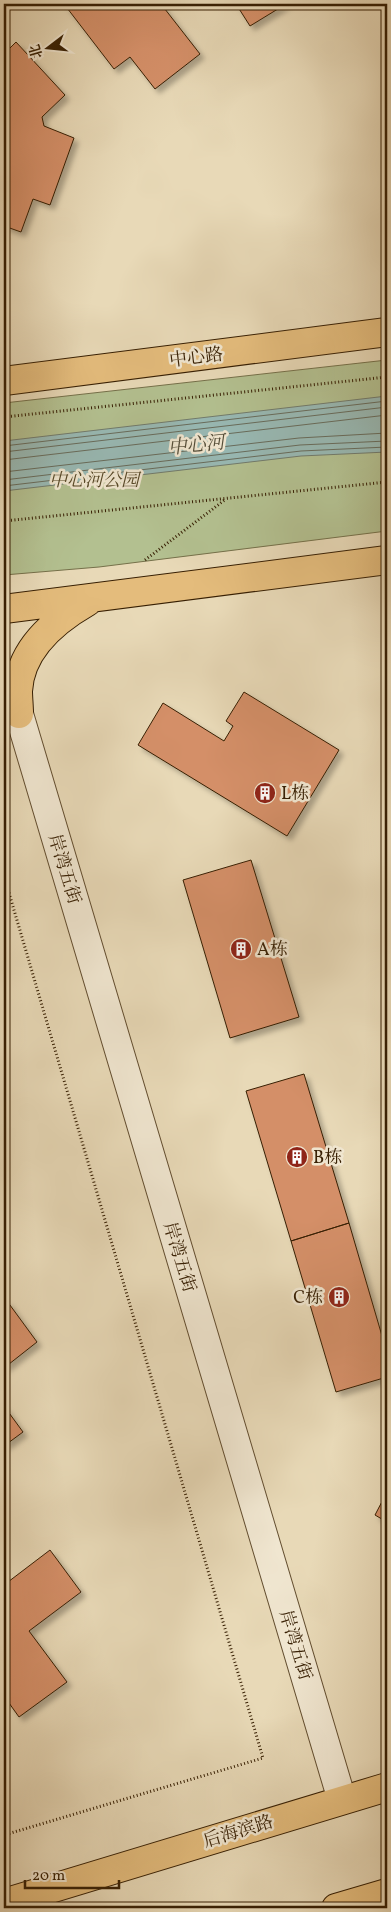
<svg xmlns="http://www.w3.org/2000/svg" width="391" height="1912" font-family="Vollkorn,'Noto Serif SC',serif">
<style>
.green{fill:#b3c090;stroke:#75704a}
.water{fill:#98b9b4;stroke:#717b6d}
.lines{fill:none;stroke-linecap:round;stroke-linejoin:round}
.shore{stroke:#686c5c;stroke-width:1}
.building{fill:#d48f68;stroke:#371f03;filter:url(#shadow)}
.minor-casing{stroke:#634e30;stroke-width:30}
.major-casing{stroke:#371f03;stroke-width:30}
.path{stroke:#371f03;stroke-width:3;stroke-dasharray:1 2.5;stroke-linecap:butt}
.minor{stroke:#f0e6d0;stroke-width:28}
.major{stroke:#e4bc7c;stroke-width:28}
.labels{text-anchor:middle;stroke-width:5;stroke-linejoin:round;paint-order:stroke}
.street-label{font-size:18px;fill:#371f03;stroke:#f0e6d0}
.park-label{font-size:18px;font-style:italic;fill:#564726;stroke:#f0e6d0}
.poi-label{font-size:18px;fill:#371f03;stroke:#f0e6d0;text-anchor:start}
.water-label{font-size:19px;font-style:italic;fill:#544d38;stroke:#f0e6d0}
</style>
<defs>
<filter id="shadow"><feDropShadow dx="4.5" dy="4.5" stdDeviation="2.5" flood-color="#0004"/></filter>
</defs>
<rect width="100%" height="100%" fill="#e8d9b7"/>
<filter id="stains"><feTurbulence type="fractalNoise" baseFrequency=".004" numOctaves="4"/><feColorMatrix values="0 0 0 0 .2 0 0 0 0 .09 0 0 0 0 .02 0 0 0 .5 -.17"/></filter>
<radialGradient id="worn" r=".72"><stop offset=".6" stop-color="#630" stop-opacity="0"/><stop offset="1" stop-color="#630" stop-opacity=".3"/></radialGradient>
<path class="green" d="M387,360V531L99,567L4,575V403Z"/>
<path class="water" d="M387,396V452L301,456L4,491V441Z"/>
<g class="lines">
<path class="shore" d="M4,446L387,401
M4,452L387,407
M4,460L387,415
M4,472L299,438L387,433
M4,480L300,445L387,441
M4,486L301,451L387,447"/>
</g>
<path class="building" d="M64,4H161L200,54L155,89L130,57L114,69Z
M236,4H286L250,26Z
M16,42L65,95L42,117L44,126L74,138L50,205L33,199L21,232L4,226V54Z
M244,692L339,750L287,836L138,745L163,703L224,741L233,726L226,721Z
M251,860L299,1017L230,1038L183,880Z
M304,1074L349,1223L291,1241L246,1091Z
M349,1223L387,1353V1377L336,1392L291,1241Z
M7,1301L37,1342L4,1368V1303Z
M4,1406L23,1432L4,1446Z
M387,1492V1522L375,1515Z
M50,1550L81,1592L29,1631L67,1682L19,1717L4,1696V1585Z"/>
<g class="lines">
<g class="minor-casing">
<path id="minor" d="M19,714L342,1800"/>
</g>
<g class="major-casing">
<path id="major" d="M4,381L387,332
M4,609L387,560
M19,714C19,706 18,698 18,691C20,649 54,621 87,602
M4,1903L387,1787
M336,1908L387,1893"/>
</g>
<path class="path" d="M4,417L387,377
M4,521L387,482
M145,560L226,499
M4,876L263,1758L4,1835"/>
<use href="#minor" class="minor"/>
<use href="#major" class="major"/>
</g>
<defs>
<g id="building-disc" transform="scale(1.125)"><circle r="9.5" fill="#8f2418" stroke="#f0e6d0"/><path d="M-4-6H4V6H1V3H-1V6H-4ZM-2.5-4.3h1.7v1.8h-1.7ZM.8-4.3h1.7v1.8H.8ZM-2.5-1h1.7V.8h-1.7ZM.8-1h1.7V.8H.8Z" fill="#fff"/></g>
</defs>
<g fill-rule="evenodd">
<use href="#building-disc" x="265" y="793"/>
<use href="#building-disc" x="241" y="949"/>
<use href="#building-disc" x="297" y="1157"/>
<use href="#building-disc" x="339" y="1297"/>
</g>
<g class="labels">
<g class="street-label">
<text transform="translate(196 357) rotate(-7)" y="6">中心路</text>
<text transform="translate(65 869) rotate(73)" y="6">岸湾五街</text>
<text transform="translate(180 1257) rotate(73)" y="6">岸湾五街</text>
<text transform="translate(296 1645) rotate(73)" y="6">岸湾五街</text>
<text transform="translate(238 1831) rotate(-17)" y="6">后海滨路</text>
</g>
<g class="park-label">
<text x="94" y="486">中心河公园</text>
</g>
<g class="poi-label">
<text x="281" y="799">L栋</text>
<text x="257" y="955">A栋</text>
<text x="313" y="1163">B栋</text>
<text x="323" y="1303" text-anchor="end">C栋</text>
</g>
<g class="water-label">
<text transform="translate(196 444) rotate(-6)" y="7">中心河</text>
</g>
</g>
<rect width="391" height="1912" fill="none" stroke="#e8d9b7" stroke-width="20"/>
<rect x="5" y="5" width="381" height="1902" fill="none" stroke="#371f03" stroke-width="2.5"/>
<rect x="10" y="10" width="371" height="1892" fill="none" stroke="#371f03"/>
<g transform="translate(48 48) rotate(254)" stroke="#f0e6d0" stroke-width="4" paint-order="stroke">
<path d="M0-4L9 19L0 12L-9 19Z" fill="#371f03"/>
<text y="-8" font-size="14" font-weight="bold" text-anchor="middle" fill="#371f03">北</text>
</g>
<path d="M25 1880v8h94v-8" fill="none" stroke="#371f03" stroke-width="2.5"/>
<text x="32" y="1880" font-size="15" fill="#371f03" stroke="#f0e6d0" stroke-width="4" paint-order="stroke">20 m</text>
<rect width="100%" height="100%" filter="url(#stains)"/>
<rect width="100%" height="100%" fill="url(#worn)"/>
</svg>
